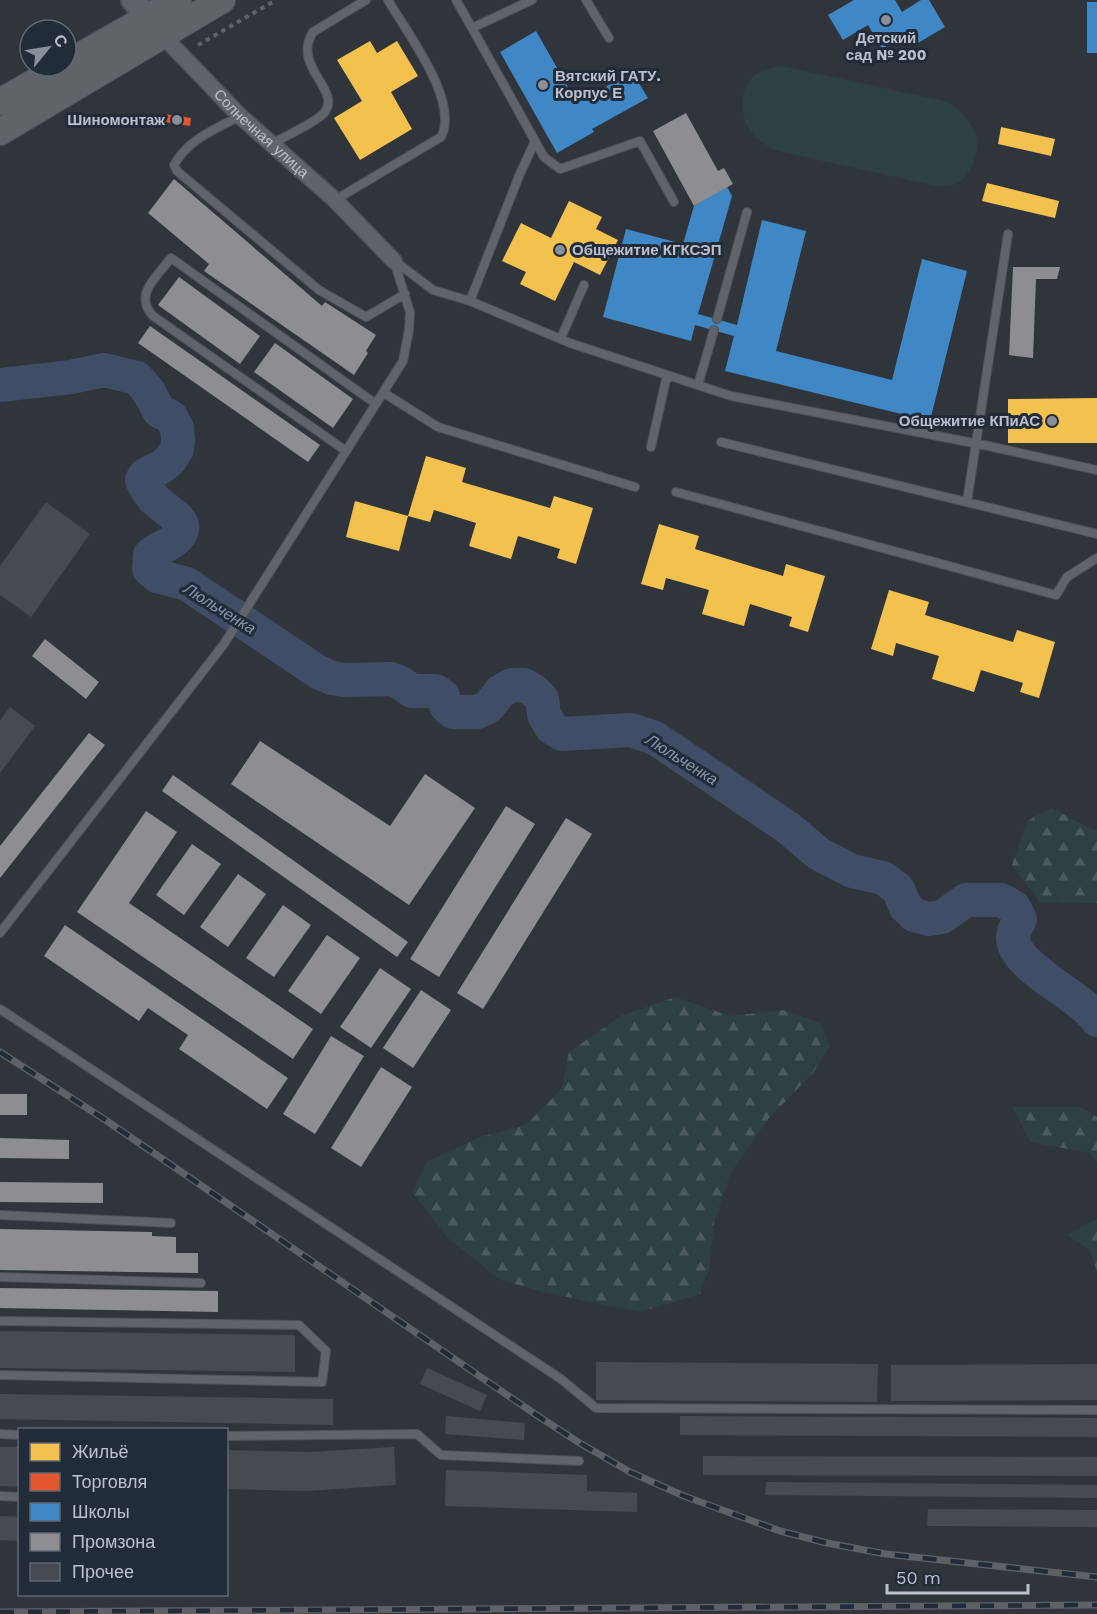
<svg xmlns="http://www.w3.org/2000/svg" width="1097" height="1614" font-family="'Work Sans',sans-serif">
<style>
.forest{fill:url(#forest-firs)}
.pitch{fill:#2d4043}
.homes{fill:#f2c14e}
.shops{fill:#e4572e}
.schools{fill:#3f88c5}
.industry{fill:#8d8d92}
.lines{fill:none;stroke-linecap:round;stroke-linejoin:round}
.river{stroke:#3f4e66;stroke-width:34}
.building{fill:#474b51}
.service-casing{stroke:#4e5157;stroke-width:10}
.minor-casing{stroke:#4e5157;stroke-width:18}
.secondary-casing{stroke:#4e5157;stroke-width:26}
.trunk-casing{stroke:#4d5158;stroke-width:28}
.path{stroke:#5d6368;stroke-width:4;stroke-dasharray:4.5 4.5;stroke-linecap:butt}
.service{stroke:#60636a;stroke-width:8}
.minor{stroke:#60636a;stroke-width:15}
.secondary{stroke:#5e6269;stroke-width:22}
.trunk{stroke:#606468;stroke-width:26}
.rail-casing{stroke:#5e6268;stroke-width:7}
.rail{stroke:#222b38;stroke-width:4.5;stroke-dasharray:14;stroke-linecap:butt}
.poi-dot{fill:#8a909a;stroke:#222b38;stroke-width:2}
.labels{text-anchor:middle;stroke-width:6;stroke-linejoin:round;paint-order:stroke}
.poi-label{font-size:15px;font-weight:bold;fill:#bbc1cc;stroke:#222b38;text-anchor:start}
.street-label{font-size:15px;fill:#bbc1cc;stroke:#222b38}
.water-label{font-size:16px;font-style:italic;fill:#8597b1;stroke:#222b38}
</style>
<defs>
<pattern id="forest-firs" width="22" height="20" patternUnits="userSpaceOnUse" patternTransform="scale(1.5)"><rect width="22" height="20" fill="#2d4043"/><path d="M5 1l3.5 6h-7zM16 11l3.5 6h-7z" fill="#4a5a5d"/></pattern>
</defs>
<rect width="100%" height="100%" fill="#30353c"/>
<path class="forest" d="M1051,808L1089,828L1097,830V903L1039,902L1012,865L1027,821Z
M675,997L730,1016L783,1010L820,1023L830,1046L813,1073L768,1119L730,1174L714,1222L709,1269L700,1294L640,1312L543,1292L499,1279L448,1238L412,1192L427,1162L480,1137L526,1125L562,1088L569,1052L621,1016Z
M1013,1107H1080L1097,1117V1162L1090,1153L1030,1142Z
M1097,1219V1271L1089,1249L1067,1235Z"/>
<path class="pitch" d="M782,66L948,102C959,110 968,117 974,130C982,147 973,176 955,184C950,186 941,186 936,186L773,150C767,145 759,141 754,135C739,121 738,87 755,75C764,69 772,67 782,66Z"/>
<path class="homes" d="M370,41L377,53L397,41L418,76L391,92L412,129L360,160L334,118L362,101L337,60Z
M1001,127L1055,139L1051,156L998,144Z
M987,183L1059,201L1055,218L982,201Z
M569,201L602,217L596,229L618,240L600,275L574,262L555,301L520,284L526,272L502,261L521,223L551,238Z
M1097,398V443H1008V399Z
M426,456L466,468L462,482L550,508L554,496L593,508L576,564L557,558L560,549L518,536L511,559L469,546L476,523L434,510L430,522L408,516Z
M355,501L408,516L399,551L346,537Z
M659,524L699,536L695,549L783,576L786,564L825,576L808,632L789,626L792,617L750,604L744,626L702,614L709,590L666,578L663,590L641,584Z
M889,590L929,602L925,615L1013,642L1017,630L1055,642L1039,698L1020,692L1023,683L981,670L974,692L932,679L939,656L896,643L893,656L871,649Z"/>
<path class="shops" d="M165,114L191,118L190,126L164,122Z"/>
<path class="schools" d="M854,0H895L902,12L921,0H929L945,27L918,43L911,32L882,49L868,25L843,40L828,15Z
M1087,2H1097V53H1087Z
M536,31L577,103L632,72L648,98L592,129L594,132L557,153L500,52Z
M727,187L732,196L698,314L737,325L762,220L806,231L776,351L892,380L922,259L967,271L930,421L725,371L734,336L695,325L691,341L603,317L626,229L683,244L694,206Z"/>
<path class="industry" d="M686,113L718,171L724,168L733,184L694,206L653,131Z
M174,179L322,306L325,302L376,335L366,351L368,353L354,375L204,271L209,264L148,213Z
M1013,267H1060L1057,279H1036L1033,358L1009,355Z
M179,277L260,336L240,364L158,305Z
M150,326L320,445L308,462L138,343Z
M275,343L353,399L333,428L254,372Z
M45,639L99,682L86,699L32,656Z
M89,733L105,745L0,878V846Z
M260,741L390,826L425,774L475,808L409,905L231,784Z
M173,775L408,942L397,957L162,791Z
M506,806L535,824L439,977L410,959Z
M146,811L177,832L129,903L313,1029L293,1059L77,912Z
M566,818L592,834L483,1009L457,993Z
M192,844L221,864L184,915L156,895Z
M238,874L266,894L228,947L200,927Z
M283,905L311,925L274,977L246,958Z
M65,925L288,1078L267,1109L179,1049L188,1035L148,1008L139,1021L44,956Z
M327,935L360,958L321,1014L288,991Z
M380,968L411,989L371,1048L340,1027Z
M421,990L451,1010L413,1068L383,1048Z
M331,1036L364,1056L315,1134L283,1114Z
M381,1067L412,1087L361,1167L331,1148Z
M0,1094H27V1115H0Z
M0,1138L69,1140V1159L0,1158Z
M0,1182L103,1183V1203L0,1202Z
M0,1229L152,1232V1236L176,1237V1253H198V1273L0,1270Z
M0,1288L218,1291V1312L0,1308Z"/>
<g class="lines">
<path class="river" d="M0,385L71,377L104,370L137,378L149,392L159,411L171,417L177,428L178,439L177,449L170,460L163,466L145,475L142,480C145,487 149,493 154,499C161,506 180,517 182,525C183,529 181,534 178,537C170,546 158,547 150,555L149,569L157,576L187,584L318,672L332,678L344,680L391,679L401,683L412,691H436L443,696L446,706L453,712H477L488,707L501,691L512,685H524L533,690L542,699L544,715L552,728L562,734L631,730L655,738L787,827L819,854L852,871L883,878L898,889L905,906L914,915L929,919L942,917L966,900H1001L1014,907L1020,919C1018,924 1013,931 1013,936C1011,967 1083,996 1097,1020"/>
</g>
<path class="building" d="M46,502L90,534L31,617L0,595V566Z
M10,707L35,726L0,773V721Z
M0,1331L295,1335V1372L0,1368Z
M596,1362L878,1364L877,1402L596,1400Z
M1097,1364V1400L891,1401V1365Z
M427,1368L487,1395L480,1411L420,1384Z
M0,1394L333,1399V1425L0,1419Z
M446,1416L525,1423L524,1440L445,1434Z
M680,1416L1097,1418V1437L680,1435Z
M0,1447H20V1487L0,1486Z
M394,1447L396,1485L307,1491L226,1489V1450L310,1452Z
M703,1456L1097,1457V1476L703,1475Z
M446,1470L587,1475V1491L637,1493V1512L445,1506Z
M766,1482L1097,1485V1498L765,1495Z
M928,1509L1097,1510V1527L927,1526Z
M0,1516L20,1517V1541L0,1540Z"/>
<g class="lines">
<g class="service-casing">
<path id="service" d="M456,0L472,28L532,0
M586,0L609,38
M472,28L544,157L560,169L640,141L674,202
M240,116C216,129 188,139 174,165L177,171L319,290L366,317L405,294
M271,144C284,137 315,123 324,113C343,90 291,67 313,32L366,0
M335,200L441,137C460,101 407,33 388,0
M396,262L433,290L470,301L570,343L731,396L984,445L1097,470
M470,301L519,176L535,141
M717,319L747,212
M561,338L584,285
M698,385L714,330
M384,393L438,427L635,487
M721,442L1097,534
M651,447L667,375
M346,451L153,316C133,294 157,277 171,258L376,404
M676,492L1056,595L1067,577L1097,558
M967,502L1008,234
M0,933L224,644L403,361L409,330L410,312L394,261
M0,1009L561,1379L596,1408L1097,1410
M0,1215L171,1223
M0,1277L201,1283
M0,1321L299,1325L326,1351L322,1382L0,1375
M0,1434L20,1435
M226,1436L417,1434L441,1455L579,1461
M0,1496L20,1497"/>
</g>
<g class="minor-casing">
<g id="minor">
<path id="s1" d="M162,35L240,116L335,200L394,261"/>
</g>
</g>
<g class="secondary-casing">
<path id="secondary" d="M133,0L148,17"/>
</g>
<g class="trunk-casing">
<path id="trunk" d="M66,64L178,0
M0,102L62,66
M0,132L222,0"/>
</g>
<path class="path" d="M198,45L276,0"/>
<use href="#service" class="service"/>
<use href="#minor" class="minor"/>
<use href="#secondary" class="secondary"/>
<use href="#trunk" class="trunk"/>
<g class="rail-casing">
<path id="rail" d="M0,1052L104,1119L532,1412L578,1442L630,1472L684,1496L780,1531L827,1543L886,1554L1097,1577
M0,1612L1097,1605"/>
</g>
<use href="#rail" class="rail"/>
</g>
<g class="poi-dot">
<circle cx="886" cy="20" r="6"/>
<circle cx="543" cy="85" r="6"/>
<circle cx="177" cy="120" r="6"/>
<circle cx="560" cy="250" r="6"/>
<circle cx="1052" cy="421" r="6"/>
</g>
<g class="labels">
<g class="poi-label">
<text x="886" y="43" text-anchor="middle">Детский<tspan x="886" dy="17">сад № 200</tspan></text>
<text x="555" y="81">Вятский ГАТУ.<tspan x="555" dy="17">Корпус Е</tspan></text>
<text x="165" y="125" text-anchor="end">Шиномонтаж</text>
<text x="572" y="255">Общежитие КГКСЭП</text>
<text x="1040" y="426" text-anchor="end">Общежитие КПиАС</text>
</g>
<g class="street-label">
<text dy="5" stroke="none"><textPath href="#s1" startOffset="140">Солнечная улица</textPath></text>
</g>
<g class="water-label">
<text transform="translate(220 608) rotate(32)" y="6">Люльченка</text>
<text transform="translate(682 759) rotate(32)" y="6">Люльченка</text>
</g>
</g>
<rect x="18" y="1428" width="210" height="168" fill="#222b38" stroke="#5f6773" stroke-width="1.5"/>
<rect x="30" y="1443" width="30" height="18" fill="#f2c14e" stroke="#5f6773" stroke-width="1.5"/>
<text x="72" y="1458" font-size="18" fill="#bbc1cc">Жильё</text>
<rect x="30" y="1473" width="30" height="18" fill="#e4572e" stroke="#5f6773" stroke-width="1.5"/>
<text x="72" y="1488" font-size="18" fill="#bbc1cc">Торговля</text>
<rect x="30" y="1503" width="30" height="18" fill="#3f88c5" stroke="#5f6773" stroke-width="1.5"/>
<text x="72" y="1518" font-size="18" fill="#bbc1cc">Школы</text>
<rect x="30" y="1533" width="30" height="18" fill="#8d8d92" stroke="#5f6773" stroke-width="1.5"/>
<text x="72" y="1548" font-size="18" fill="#bbc1cc">Промзона</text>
<rect x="30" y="1563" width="30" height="18" fill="#474b51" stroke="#5f6773" stroke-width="1.5"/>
<text x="72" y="1578" font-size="18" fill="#bbc1cc">Прочее</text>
<g transform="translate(48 48) rotate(60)"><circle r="28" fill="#222b38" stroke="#5f6773" stroke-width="1.5"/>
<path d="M0-4.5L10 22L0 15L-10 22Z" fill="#8a909a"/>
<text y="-9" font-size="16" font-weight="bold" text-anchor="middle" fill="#bbc1cc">С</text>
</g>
<path d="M887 1584v9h141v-9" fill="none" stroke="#bbc1cc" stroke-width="3"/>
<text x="896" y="1584" font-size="18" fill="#bbc1cc" stroke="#222b38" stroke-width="4.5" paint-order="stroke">50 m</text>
</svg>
